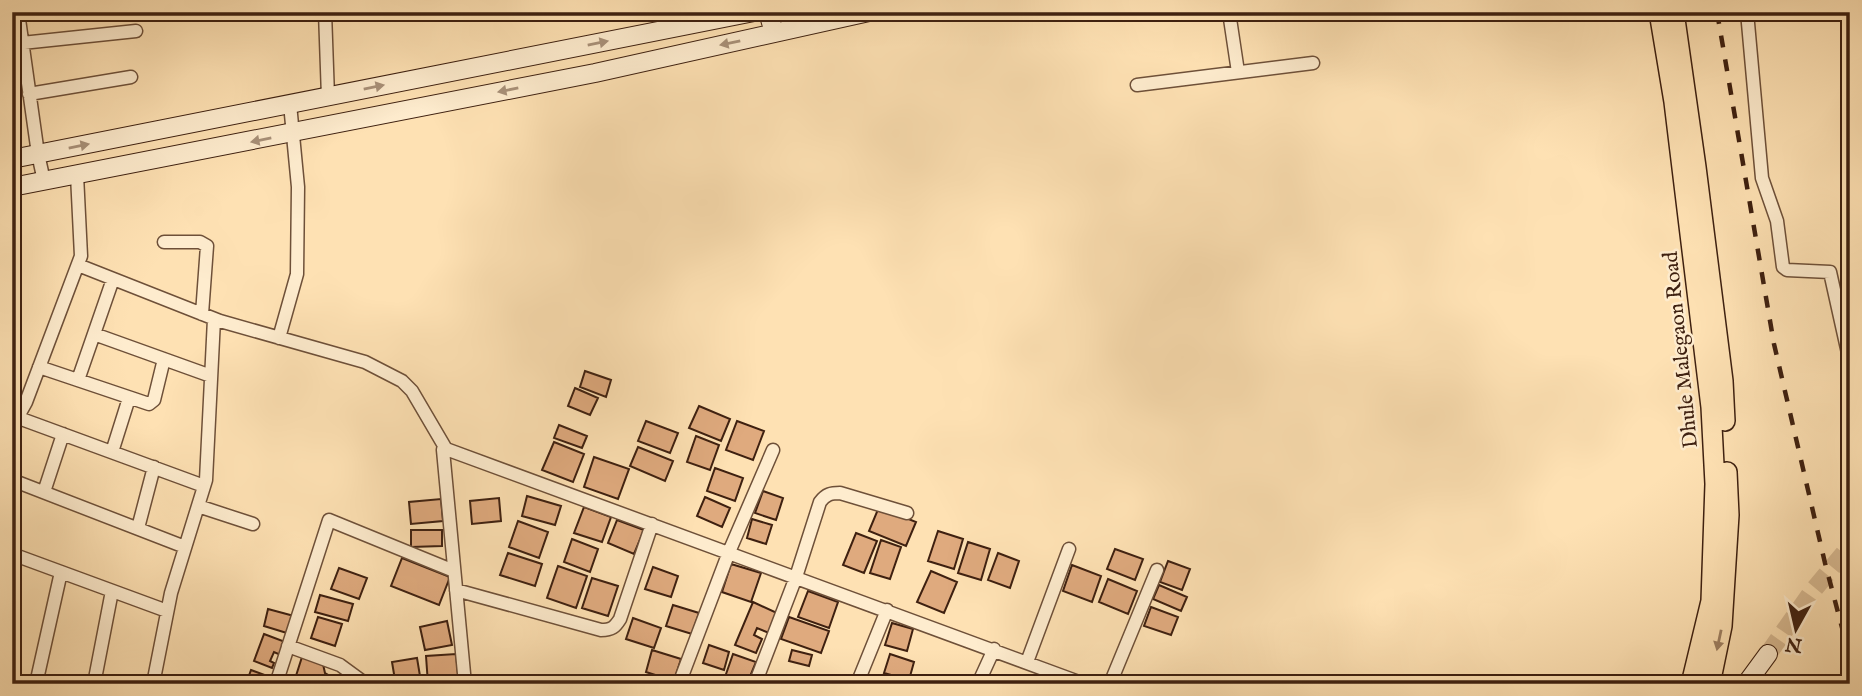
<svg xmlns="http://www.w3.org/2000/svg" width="1862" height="696" font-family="'IM FELL English',serif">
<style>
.building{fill:#dfaa7e;stroke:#3e2010;stroke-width:2}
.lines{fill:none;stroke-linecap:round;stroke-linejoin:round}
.secondary-tunnel{stroke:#d8ba92;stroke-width:18;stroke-dasharray:18 9;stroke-linecap:butt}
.street-casing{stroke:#6e5039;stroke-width:15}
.secondary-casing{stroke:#3e2010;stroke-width:20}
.primary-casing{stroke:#3e2010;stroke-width:22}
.street{stroke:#feecce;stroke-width:12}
.secondary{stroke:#feecce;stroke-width:18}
.primary{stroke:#fee1b3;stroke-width:19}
.rail{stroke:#3e2010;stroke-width:4.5;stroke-dasharray:12 12;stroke-linecap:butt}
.oneway{fill:#a89078}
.oneway2{fill:#9e8062}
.labels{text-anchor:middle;stroke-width:5;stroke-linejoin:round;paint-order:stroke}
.street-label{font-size:21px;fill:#3e2010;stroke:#feecce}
</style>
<rect width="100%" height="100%" fill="#fee1b3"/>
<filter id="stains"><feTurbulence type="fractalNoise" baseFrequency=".00286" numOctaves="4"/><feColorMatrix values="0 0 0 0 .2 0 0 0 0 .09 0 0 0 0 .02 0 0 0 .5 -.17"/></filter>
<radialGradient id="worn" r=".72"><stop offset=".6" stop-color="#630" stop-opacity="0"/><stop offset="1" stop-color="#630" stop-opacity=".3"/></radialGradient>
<path class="building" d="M585,371L611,380L606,397L580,387Z
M575,388L598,398L590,415L568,406Z
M699,406L730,419L721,441L689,428Z
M646,421L678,433L670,453L638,441Z
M737,421L764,431L753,460L726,450Z
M559,425L587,436L582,448L554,438Z
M696,436L719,445L710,470L687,462Z
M554,442L584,454L573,482L542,470Z
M638,447L673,461L665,481L630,466Z
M594,457L629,469L618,499L584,487Z
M715,468L743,478L735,501L707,491Z
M763,491L783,498L776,520L755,513Z
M527,496L561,506L555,525L522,516Z
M705,497L730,508L722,527L697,516Z
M499,498L501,521L472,524L470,501Z
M441,499L443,521L411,524L409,502Z
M584,507L611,517L602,542L574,533Z
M879,507L916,522L906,546L869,531Z
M752,519L772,525L766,544L747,538Z
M617,520L644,530L634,554L608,543Z
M518,521L548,532L539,558L509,547Z
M411,530H442V546L411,547Z
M938,531L963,539L954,569L928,561Z
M856,533L877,541L864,573L843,565Z
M572,539L598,549L590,572L564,562Z
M881,540L901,547L890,579L870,573Z
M968,542L990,549L981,580L958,573Z
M1115,549L1143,559L1135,580L1107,569Z
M508,553L542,564L535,586L500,575Z
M998,553L1019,561L1010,588L988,580Z
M402,558L450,577L439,605L391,586Z
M1168,561L1190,569L1182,590L1160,582Z
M731,564L761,573L751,602L722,592Z
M1072,565L1101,576L1092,602L1063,591Z
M558,566L587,576L576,608L547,598Z
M653,567L678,576L671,597L645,589Z
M339,568L367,578L359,599L331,589Z
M931,571L957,582L944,613L917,602Z
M592,578L618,586L608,616L582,608Z
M1108,579L1137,591L1128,614L1099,602Z
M1159,585L1187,597L1181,611L1153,599Z
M808,591L838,602L829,628L798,617Z
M320,595L353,604L348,621L315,612Z
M753,602L777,613L769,633L757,628L754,635L762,639L756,653L735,645Z
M673,605L699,613L692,634L666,626Z
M1151,607L1178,617L1171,635L1144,626Z
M268,609L294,616L290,634L264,626Z
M318,617L342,624L335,646L311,638Z
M789,617L829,631L821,653L781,639Z
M633,618L661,628L654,648L626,639Z
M447,621L452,645L425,650L420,627Z
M892,623L913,629L907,651L885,645Z
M264,634L288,643L283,656L274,652L270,661L274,663L272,668L254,661Z
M709,645L729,652L724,670L703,663Z
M652,650L681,659L674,681L646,672Z
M792,650L812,655L809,666L789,661Z
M456,654L459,683L428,684L426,656Z
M733,654L756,662L747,684L725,677Z
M890,654L914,662L909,680L884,673Z
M302,657L323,664L325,673L330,676L329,684L294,682Z
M417,658L420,676L395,680L392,662Z
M251,670L273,678L271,684H246Z"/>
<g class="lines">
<path class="secondary-tunnel" d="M1768,654L1811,593L1850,546"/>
<g class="street-casing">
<path id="street" d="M18,12L38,154L44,181
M325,12L328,97
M1229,12L1238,72
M1747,12L1762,178L1777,221L1783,267L1787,270L1830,272L1850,362
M22,43L136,31
M1137,85L1313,63
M29,94L131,77
M164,242H200L207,246L202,314
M78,265L220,321L365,362L402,381L412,391L446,449
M94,334L211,376
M279,338L297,274L298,187L290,104
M39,367L149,404L154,400L164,359
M78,380L113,279
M16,417L204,486
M12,418L21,411L26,402L81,256L77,175
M112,452L129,398
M12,480L185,547
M44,492L63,434
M198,506L253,524
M138,528L154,467
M12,554L167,611
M456,590L601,630C612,630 615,627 620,619L652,524
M288,646L340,665L366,684
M1027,662L1069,549
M36,684L61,572
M94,684L112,591
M153,684L171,593L206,480L214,319
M276,684L329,520L454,571
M465,684L443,450L446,449L1084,684
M679,684L729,552L773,450
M755,684L796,577L820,502C826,494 831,493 840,493L907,513
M857,684L887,610
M978,684L994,649
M1110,684L1157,570"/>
</g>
<g class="secondary-casing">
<path id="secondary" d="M768,12L774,33
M12,159L754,12
M12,187L595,73L869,12
M1746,684L1768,654"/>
</g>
<g class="primary-casing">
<path id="primary" d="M1659,12L1674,102L1711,407L1715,484L1711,601L1691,684
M1674,12L1696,167L1723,381L1725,421
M1710,684L1722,626L1729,515L1727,472"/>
</g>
<use href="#street" class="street"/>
<use href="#secondary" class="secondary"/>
<use href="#primary" class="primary"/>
<path class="rail" d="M1717,12L1774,344L1825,563L1850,658"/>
</g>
<defs><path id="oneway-solid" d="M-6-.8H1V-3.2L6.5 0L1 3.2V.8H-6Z" transform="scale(1.75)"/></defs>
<g class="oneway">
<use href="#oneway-solid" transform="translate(598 43) rotate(-11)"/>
<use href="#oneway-solid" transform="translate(730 43) rotate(168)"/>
<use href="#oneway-solid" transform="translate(374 87) rotate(-11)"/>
<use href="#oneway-solid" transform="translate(508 90) rotate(169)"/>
<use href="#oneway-solid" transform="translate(261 140) rotate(169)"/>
<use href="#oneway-solid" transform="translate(79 146) rotate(-11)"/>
</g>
<use class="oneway2" href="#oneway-solid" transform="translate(1719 640) rotate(102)"/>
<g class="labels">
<g class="street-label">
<text transform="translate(1680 350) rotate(-96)" y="7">Dhule Malegaon Road</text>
</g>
</g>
<rect width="1862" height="696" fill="none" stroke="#fee1b3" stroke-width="42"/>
<rect x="14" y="14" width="1834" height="668" fill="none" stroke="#3e2010" stroke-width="3.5"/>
<rect x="21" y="21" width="1820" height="654" fill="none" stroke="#3e2010" stroke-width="2"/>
<g transform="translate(1796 629) rotate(188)" stroke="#feecce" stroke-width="5" paint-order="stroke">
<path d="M0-5L12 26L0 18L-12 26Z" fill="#3e2010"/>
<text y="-10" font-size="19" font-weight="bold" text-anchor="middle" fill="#3e2010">N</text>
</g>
<rect width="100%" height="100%" filter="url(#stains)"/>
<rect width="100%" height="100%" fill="url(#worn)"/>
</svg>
